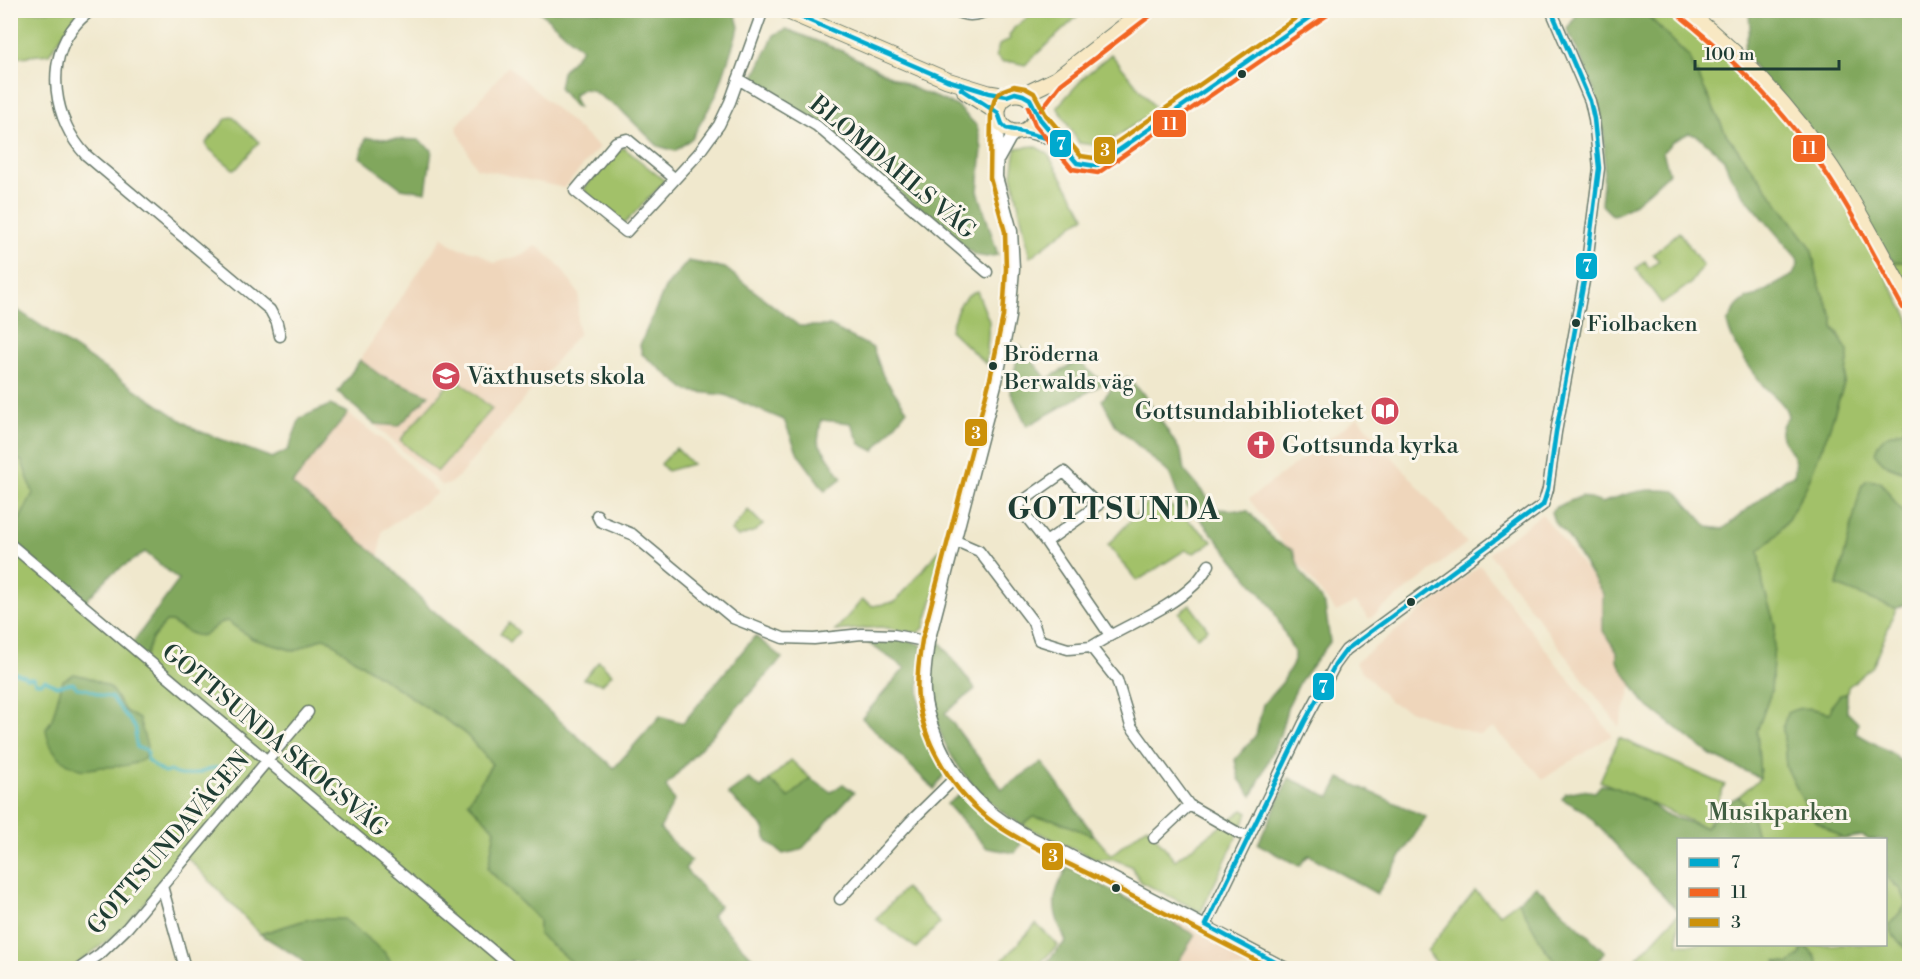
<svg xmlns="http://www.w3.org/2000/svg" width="1920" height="979" font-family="'Libre Bodoni',serif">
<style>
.built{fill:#efd6bb}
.green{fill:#a2c169;stroke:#607f4e;stroke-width:1.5}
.forest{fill:#81a75d;stroke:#507248;stroke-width:1.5}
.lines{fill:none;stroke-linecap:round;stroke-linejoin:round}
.stream{stroke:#43b3bc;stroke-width:3}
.street-casing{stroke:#68796a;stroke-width:13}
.secondary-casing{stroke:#68796a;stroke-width:17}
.street{stroke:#fff;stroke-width:10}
.secondary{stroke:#f8e8c3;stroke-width:15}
.bus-1-casing{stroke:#fbf7ec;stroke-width:9}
.bus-2-casing{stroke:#fbf7ec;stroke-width:9}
.bus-3-casing{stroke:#fbf7ec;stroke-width:9}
.bus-1{stroke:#00a9ce;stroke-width:4.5}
.bus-2{stroke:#f26522;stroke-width:4.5}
.bus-3{stroke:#cc910a;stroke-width:4.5}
.bus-dot{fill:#1f3d34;stroke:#fbf7ec;stroke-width:2}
.labels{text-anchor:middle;stroke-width:6;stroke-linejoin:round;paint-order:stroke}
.bus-label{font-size:22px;fill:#1f3d34;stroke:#fbf7ec;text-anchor:start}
.street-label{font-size:24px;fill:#1f3d34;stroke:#fbf7ec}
.poi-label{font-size:24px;fill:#1f3d34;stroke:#fbf7ec;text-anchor:start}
.park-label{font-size:24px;fill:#405e41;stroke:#fbf7ec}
.district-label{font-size:30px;font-weight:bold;letter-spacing:1.5px;fill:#1f3d34;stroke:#fbf7ec}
.line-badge{stroke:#fbf7ec;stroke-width:2}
.badge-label{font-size:16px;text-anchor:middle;font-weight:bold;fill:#fff}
</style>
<rect width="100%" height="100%" fill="#fbf7ec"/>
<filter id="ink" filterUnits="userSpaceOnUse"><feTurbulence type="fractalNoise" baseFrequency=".0167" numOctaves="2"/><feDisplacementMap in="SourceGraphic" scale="12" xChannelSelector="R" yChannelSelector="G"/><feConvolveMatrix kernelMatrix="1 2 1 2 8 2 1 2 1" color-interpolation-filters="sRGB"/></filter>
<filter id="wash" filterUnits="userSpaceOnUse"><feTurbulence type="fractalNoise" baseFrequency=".008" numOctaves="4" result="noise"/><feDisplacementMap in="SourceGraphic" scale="24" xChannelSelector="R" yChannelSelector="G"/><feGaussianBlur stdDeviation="1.35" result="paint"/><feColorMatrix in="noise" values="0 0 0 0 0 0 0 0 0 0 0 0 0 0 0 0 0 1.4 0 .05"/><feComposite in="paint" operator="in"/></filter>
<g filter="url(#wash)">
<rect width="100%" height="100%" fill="#f0e8cd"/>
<path class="built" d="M508,66L599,147L564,188L476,168L456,127Z
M443,236L452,246L477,252L495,263L525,254L535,246L541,249L561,268L579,294L577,324L579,333L461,474L448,485H441L338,392Z
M348,413L390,446L438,493L382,531L379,556L291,484Z
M1358,417L1467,543L1369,619L1356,602L1336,612L1249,499Z
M1542,514L1645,645L1619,727L1489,553Z
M1480,565L1612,735L1543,779L1494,728L1480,735L1446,724L1391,703L1355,663Z
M1166,915L1262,968H1133Z"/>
<path class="green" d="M10,11H83L75,17L49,54L11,58Z
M1036,11H1051L1053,14L1058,11H1083L1025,65L1013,62H1002L996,56L999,45L1010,39L1009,36L1014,28Z
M1643,11H1675L1735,60L1795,127L1828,173L1909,318L1910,411L1907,414L1906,429L1888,466L1909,474V517L1897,505L1881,482L1867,480L1862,485L1837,585L1896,609L1873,666L1848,687L1847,694H1844L1830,713L1809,708L1783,727L1786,766L1802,799L1816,821L1844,839H1758L1750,812L1739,796L1760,778L1757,731L1771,692L1775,625L1763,585L1759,550L1773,539L1787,521L1806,487L1827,435L1844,384L1848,361L1839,334L1833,327L1832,318L1819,284L1811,247L1726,134L1689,57Z
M1111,54L1157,110L1110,141L1094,145L1079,143L1057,107L1086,75Z
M233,117L259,142L237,168L233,169L208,148L206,143L227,118Z
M1034,146L1047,153L1085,216L1030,257L1012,175L1016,148Z
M624,148L665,181L624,224L585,192V187L616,150Z
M1679,232L1703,266L1691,283L1662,304L1636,269L1645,261L1649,268L1659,261L1653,254Z
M1893,262H1909V292Z
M977,291L989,321L986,364L950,330C956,315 959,296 977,291Z
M455,377L492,409L437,472L400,440Z
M676,448L692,464L667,471L661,464Z
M10,457L22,461L33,493L17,525L13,547L145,657L151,640L165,622H171C183,628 198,643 210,631C216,626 219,622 227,621L253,639L295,651L322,638L328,639L352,658L464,732L492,764L468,802L495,830L488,869L539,920V935L579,968H395L384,952L309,919L260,934L186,856L119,932L71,968H11Z
M1150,499L1173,507L1213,542L1194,553L1185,550L1137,581L1108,545Z
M748,510L763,525L755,531L738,537L731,531Z
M944,545L942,568L924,628L917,633L881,627L835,631L862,600L873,606L895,602Z
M1190,605L1208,629L1197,637L1179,613Z
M509,623L519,632L510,642L500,633Z
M599,661L612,674L602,684L583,679Z
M1619,738L1725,785L1706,828L1600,781Z
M791,760L810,778L789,798L769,780Z
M1243,810L1248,813L1201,912L1141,882L1131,866L1113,859H1096L1022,825L1033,817L1052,819L1091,835H1094L1111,855L1147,826L1175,860Z
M1886,862L1893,884L1901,889L1907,904L1891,933L1909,952V968H1820L1815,956L1804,945L1886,944Z
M905,888L940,923L916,948L876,919Z
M1475,891L1500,914L1518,901L1544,947L1558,965L1557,968H1441L1427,951Z
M1678,914V944L1803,945L1800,955L1788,964L1777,962L1780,968H1628Z
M1036,924L1058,945L1035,968H999L997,966Z"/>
<path class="forest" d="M1580,10L1643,11L1689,57L1726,134L1811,247L1819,284L1833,318V327L1848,351V361L1844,384L1827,435L1806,487L1787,521L1773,539L1759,550L1763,585L1775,625L1771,692L1757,731L1760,778L1711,755L1644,703L1617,661V652L1603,631V594L1568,537L1554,521L1551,512L1556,507L1582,496L1602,503C1630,491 1646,488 1676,491L1708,527L1723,529L1785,479L1794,475C1803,449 1766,441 1788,417C1786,402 1771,395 1762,384C1748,365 1733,346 1727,323L1737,306L1747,298L1758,295L1793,275L1798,264L1797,258L1741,192L1730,175L1723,158L1701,138L1689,133L1672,142L1663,152L1669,173C1655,185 1629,213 1612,215L1601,204C1605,167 1608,129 1595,93C1588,71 1577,50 1567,29Z
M539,11H730L736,16L739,27L717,94L692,138L675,151L658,146L621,110L591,90L582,89L574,94V98L578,107L574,106L559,88L562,72L582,49Z
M1749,11H1909V262H1893L1743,51L1750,28Z
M786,29L842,51L915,89L957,106L977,126L982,149L978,191L998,255L986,257L975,255L817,126L782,104L754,77L774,35Z
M366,138L418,140L432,150L426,192L401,188L360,157Z
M688,261L725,268L799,326H830L873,348L883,376L907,410L874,451L860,444L851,423L821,420L818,442L842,478L825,491L798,454L784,420L725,395L688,391L642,354L640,345L665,288Z
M10,305L196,430L272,458L288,450L300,418L330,405L348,413L292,484L383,560L428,606L614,768L660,716L683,723L755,636L782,658L666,786L674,801L660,829L691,861L685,869L719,906L712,916L754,959L770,960L777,968H579L539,935V920L488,869L495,830L468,802L492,764L464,732L352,658L328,639L322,638L295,651L253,639L227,621C219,622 216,626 210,631C198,643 183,628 171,622H166L151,640L145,657L131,645L179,580L145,552L110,575L82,605L13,547L17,525L33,493L22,461L11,457Z
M1020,346L1047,379L1078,361L1104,383L1027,426L1010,391Z
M360,360L380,375L429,395L399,426L374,424L338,392Z
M1127,377L1146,397L1181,452L1184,470L1217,509L1248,511L1275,541L1293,550L1300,570L1325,605L1330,642L1301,680L1288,706L1280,735L1252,796L1239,779L1235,760L1256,735L1263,704L1282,683L1294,661V652L1271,606L1201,520L1179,499L1170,474L1116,426L1102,400L1113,387Z
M1909,411V474C1896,466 1885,469 1875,453C1880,434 1889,435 1905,429L1904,421Z
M1867,480L1881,482L1897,505L1909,517V602L1896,609L1837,586L1860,491L1862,485Z
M894,635L922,645C916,692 917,732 945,773L934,789L862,718L905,668L868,643Z
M936,640L941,643L975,689L945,713L1002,789L1042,762L1094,835H1091L1052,819L1033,817L1022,825C974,797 935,748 931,691C930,674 933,657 936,640Z
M74,674L87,677L110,687L125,711L139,719L147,746L144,759C129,767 120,766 103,767C96,767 86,771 80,769C60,763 48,748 46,729L52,719L63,680Z
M1847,694V712L1858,723L1856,733L1895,755L1898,760H1902L1909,752V952L1891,933L1890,924L1907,904L1901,889L1886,877V840L1868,839L1862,836L1844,839L1816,821L1802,799L1786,766L1783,727L1787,713C1805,704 1812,710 1830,713L1832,705L1840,695Z
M810,778L831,792L843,784L854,792L801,850L783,854L767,841L764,828L728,794L749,779L761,788L769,780L789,798Z
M1289,778L1330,797L1340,778L1426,817L1377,894L1309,855L1299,866L1258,844Z
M1601,785L1615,787L1648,802L1664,814L1706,828C1716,814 1723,804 1739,796L1750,812L1758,839L1678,840V911L1584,811L1562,799L1566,793L1582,790L1595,792Z
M959,795L1021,844L1015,853L987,848L947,804Z
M1068,867L1195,935L1174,968H1041L1066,941C1051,910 1050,897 1068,867Z
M1536,886L1605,952L1591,968H1557L1558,965L1544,947L1518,901Z
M309,919H344L384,952L395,968H307L301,959L260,934Z
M1803,944L1815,956L1820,968H1780L1776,961L1788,964L1800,955Z"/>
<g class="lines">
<path class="stream" d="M10,671L25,676L26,678H33L36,683H41L45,680L56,686L73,683L77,688C93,687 95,697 111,697L136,729L135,738L137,748L145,749L148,753L147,760L164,773L170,771C189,784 214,762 223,769C225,771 227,774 229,776L235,769L242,767"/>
</g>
</g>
<g filter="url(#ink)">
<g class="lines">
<g class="street-casing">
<path id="street" d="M91,10C87,14 81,18 77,23C43,61 54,121 86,155L270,310L277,323L280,336
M953,10C965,17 977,16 989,10
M738,79L817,126L987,272
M1036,113C1048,131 1065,145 1077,163L1096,166L1310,17L1322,10
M999,119L997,177L1012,231L1014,269L1010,317L997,381L929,642C927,659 924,675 925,692C926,708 931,723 937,737C961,798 1006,829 1066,853L1286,968
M1022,131L1058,141
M999,159L1010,139L1017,132
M674,178L627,139L616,142L575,191L626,232L698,154L719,125L730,102L763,10
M1064,472L1098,505L1046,542L1017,505Z
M597,515L600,521L632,534L733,618L783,638L814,639L862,634L894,635L929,642
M956,541L979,551L1033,622L1039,640L1068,649L1091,647
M1046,542L1110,635
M10,544L513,968
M1189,805L1240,834L1250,835
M1154,838L1189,805L1131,726L1117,680L1091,647C1124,625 1166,612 1195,584C1201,578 1205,571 1209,565
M162,886L185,968
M840,899L910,822L957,776
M1206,925L1304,723L1335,665L1346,650L1543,505L1548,489L1556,432L1586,270L1599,168L1594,119L1590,101L1551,10
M80,968L100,954L127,928L308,712"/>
</g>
<g class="secondary-casing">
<path id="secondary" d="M784,10L947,80L989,93L1007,96
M1685,10C1743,55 1791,107 1832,168C1860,211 1884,259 1910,304
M965,92L998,113
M998 113a19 19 0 1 1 38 0a19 19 0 1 1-38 0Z
M1023,95L1056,79L1145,10"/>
</g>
<use href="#street" class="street"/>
<use href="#secondary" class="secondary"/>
<g class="bus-1-casing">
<path id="bus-1" d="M785,10L947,80L989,93L1007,96L1015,93L1023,95L1030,99L1040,119L1077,163L1096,166L1321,10
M961,89L998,113L1002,124L1006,128L1058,141L1066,149
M1206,925L1304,723L1335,665L1346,650L1543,505L1548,489L1556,432L1586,270L1599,168L1594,119L1590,101L1551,10
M1206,925L1286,968"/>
</g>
<g class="bus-2-casing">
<path id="bus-2" d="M1680,16C1736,61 1786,112 1826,173C1855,216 1878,263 1903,308
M1028,107L1035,125L1072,169L1098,173L1326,16
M1041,110L1061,84L1150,16"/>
</g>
<g class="bus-3-casing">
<path id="bus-3" d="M1271,968C1214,939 1157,909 1101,880C1068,863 1034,849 1003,829C960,802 925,751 918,699C916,680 919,660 922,640L990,379L1003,316L1006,269L1005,232L990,178L991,112L995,98L1003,90L1014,86L1025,88L1034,93L1046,115L1081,156L1094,158L1306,11"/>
</g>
<use href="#bus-1" class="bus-1"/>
<use href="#bus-2" class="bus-2"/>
<use href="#bus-3" class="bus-3"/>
</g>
</g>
<defs>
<g id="school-disc" transform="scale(1.5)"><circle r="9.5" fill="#d1495b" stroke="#fbf7ec"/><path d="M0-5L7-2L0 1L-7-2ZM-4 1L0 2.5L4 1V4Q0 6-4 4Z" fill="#fff"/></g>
<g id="library-disc" transform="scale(1.5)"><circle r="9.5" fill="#d1495b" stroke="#fbf7ec"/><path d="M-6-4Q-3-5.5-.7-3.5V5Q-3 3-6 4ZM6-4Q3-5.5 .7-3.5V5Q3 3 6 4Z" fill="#fff"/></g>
<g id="church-disc" transform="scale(1.5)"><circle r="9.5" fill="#d1495b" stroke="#fbf7ec"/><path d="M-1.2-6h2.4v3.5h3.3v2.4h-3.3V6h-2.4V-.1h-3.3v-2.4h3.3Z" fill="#fff"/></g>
</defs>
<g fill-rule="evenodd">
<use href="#school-disc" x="446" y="376"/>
<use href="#library-disc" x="1385" y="411"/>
<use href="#church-disc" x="1261" y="445"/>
</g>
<g class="bus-dot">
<circle cx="1242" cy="74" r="5"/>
<circle cx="1576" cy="323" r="5"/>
<circle cx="993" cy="366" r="5"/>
<circle cx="1411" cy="602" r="5"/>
<circle cx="1116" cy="888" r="5"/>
</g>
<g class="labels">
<g class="bus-label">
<text x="1587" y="331">Fiolbacken</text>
<text x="1004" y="361">Bröderna<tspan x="1004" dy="28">Berwalds väg</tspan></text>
</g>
<g class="street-label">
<text transform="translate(893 167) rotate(40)" y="8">BLOMDAHLS VÄG</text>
<text transform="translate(275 740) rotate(40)" y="8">GOTTSUNDA SKOGSVÄG</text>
<text transform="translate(168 843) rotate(-49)" y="8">GOTTSUNDAVÄGEN</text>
</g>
<g class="poi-label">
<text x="467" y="384">Växthusets skola</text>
<text x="1364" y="419" text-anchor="end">Gottsundabiblioteket</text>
<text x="1282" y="453">Gottsunda kyrka</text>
</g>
<g class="park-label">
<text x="1778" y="820">Musikparken</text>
</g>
<g class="district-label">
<text x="1114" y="519">GOTTSUNDA</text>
</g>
</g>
<g class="line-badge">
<rect x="1152" y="109" width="35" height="29" rx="6" fill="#f26522"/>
<rect x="1049" y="129" width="23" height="29" rx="6" fill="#00a9ce"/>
<rect x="1792" y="134" width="34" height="29" rx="6" fill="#f26522"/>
<rect x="1093" y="136" width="23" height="29" rx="6" fill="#cc910a"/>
<rect x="1575" y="252" width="23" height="28" rx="6" fill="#00a9ce"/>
<rect x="964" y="418" width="24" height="29" rx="6" fill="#cc910a"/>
<rect x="1312" y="672" width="23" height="29" rx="6" fill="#00a9ce"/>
<rect x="1041" y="842" width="23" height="29" rx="6" fill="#cc910a"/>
</g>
<g class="badge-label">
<text x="1170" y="130">11</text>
<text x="1061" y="150">7</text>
<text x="1809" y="154">11</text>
<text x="1105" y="156">3</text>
<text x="1587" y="272">7</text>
<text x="976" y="439">3</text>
<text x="1323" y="693">7</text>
<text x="1053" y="862">3</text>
</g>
<rect width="1920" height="979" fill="none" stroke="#fbf7ec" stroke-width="36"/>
<rect x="1677" y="838" width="210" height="108" fill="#fbf7ec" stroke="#a3ada2" stroke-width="1.5"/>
<rect x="1689" y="858" width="30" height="9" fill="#00a9ce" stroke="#a3ada2" stroke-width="1.5"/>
<text x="1731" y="868" font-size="18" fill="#1f3d34">7</text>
<rect x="1689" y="888" width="30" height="9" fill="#f26522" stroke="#a3ada2" stroke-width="1.5"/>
<text x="1731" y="898" font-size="18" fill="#1f3d34">11</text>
<rect x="1689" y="918" width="30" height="9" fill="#cc910a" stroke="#a3ada2" stroke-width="1.5"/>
<text x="1731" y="928" font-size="18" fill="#1f3d34">3</text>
<path d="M1695 60v9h144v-9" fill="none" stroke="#1f3d34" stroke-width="3"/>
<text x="1704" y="60" font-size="18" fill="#1f3d34" stroke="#fbf7ec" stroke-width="4.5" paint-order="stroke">100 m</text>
</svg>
